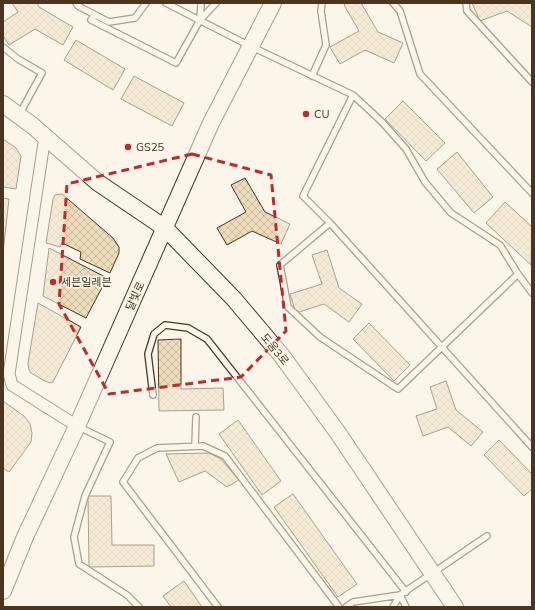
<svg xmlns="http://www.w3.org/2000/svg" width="535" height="610" font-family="Mulish,'Noto Sans KR',sans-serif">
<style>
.building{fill:url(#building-cross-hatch);stroke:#4a3520}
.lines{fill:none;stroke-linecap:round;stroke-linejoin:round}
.lane-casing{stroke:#4a3520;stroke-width:8}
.street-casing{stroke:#4a3520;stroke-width:13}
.secondary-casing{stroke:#4a3520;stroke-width:18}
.lane{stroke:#fbf6e9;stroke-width:5.5}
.street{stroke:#fbf6e9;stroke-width:11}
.secondary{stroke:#fbf6e9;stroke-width:16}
.marked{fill:none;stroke:#c62828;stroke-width:3;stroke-dasharray:8 5;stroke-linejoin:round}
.poi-dot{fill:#c62828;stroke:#fbf6e9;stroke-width:1.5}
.labels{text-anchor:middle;stroke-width:3;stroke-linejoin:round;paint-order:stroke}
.poi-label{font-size:11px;fill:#4a3520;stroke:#fbf6e9;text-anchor:start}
.street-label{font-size:11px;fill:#4a3520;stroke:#fbf6e9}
</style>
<defs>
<pattern id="building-cross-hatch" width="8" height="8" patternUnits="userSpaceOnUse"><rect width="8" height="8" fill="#ecdcbc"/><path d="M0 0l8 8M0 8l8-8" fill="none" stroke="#ccbda1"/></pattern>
</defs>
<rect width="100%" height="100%" fill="#fbf6e9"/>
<path class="building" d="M12,3H37L39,7L73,27L63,45L35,29L9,45L3,36V22L18,12Z
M347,3H361L378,32L403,43L394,63L365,50L340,64L330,47L359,31L344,5Z
M472,3H532V27L507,11L480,21Z
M76,40L125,69L113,90L64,60Z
M134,76L184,103L172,126L121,99Z
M403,101L445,143L426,161L385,119Z
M3,139L16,148L21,156L16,189L3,187Z
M457,152L493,197L474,213L437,169Z
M245,178L265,212L290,224L281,244L252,231L227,245L217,228L246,212L231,185Z
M62,194L113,238L119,247V253L110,273L80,259L81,252L62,243L60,247L46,243L53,199L55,195Z
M3,198L9,199L3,252Z
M505,202L532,227L531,265L486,223Z
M49,248L107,278L86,318L43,296Z
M327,250L339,288L362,304L349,322L324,304L296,313L290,294L322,284L312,255Z
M38,303L81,327L53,382L50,383L43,380L31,373L29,370L28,363Z
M369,323L410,365L394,381L353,339Z
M181,339V389L223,388L224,410L159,411L158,340Z
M446,381L456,410L483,432L471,446L448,427L423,436L416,416L437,409L430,387Z
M3,401L25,417L30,424L32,433L31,442L9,472L3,468Z
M238,420L281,481L262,495L219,434Z
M499,440L532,474V489L524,496L484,455Z
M209,453L221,459L239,480L227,487L205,471L179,482L166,454Z
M293,494L357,584L338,597L274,507Z
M88,496H111L112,545H154V566L89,567Z
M184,581L202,607H171L163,596Z"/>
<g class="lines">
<g class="lane-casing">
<path id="lane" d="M76,3L78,6L109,22L135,18L146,3
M166,3L250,46L353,95L382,122L406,149L425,182L451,213L500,245L518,274L532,293
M393,3L400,11L420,74L532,193
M466,3L467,11L532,82
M95,15L91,20L176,63L200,20L216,3
M200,20L201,3
M3,47L18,59L42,73L19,115
M312,76L326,45L321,11L322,3
M353,95L303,196L330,223L532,447
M330,223L280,265L288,307L320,337L398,389L518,274
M153,395L148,354L154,334L165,325L188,328L207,339L406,592
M77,426L110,442L85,496L74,537L79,564L127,595L139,607
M195,446L196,417
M400,595L406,607
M218,607L123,482L138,458L157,448L203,446L225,456L339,607
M346,607L353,602L400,595
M393,607L400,595L487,536"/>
</g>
<g class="street-casing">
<path id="street" d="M45,136L9,374L12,385L77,426"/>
</g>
<g class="secondary-casing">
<path id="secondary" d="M3,104L33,126L97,182L165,228L234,299L282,356L338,433L455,607
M3,591L25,537L77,426L211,123L273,3"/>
</g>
<use href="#lane" class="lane"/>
<use href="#street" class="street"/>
<use href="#secondary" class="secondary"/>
</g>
<path d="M0 0H535V610H0ZM192,154L271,175L286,331L241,377L109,394L59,304L67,184Z" fill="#fbf6e9" fill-opacity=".55" fill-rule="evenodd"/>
<path class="marked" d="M192,154L271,175L286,331L241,377L109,394L59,304L67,184Z"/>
<g class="poi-dot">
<circle cx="306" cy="114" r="4"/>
<circle cx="128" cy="147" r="4"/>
<circle cx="53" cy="282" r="4"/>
</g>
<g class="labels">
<g class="poi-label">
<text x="314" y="118">CU</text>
<text x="136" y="151">GS25</text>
<text x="61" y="286">세븐일레븐</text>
</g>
<g class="street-label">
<text transform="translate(135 296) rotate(-66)" y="4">달빛로</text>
<text transform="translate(275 349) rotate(51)" y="4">도움3로</text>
</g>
</g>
<rect width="535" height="610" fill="none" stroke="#4a3520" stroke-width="8"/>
</svg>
